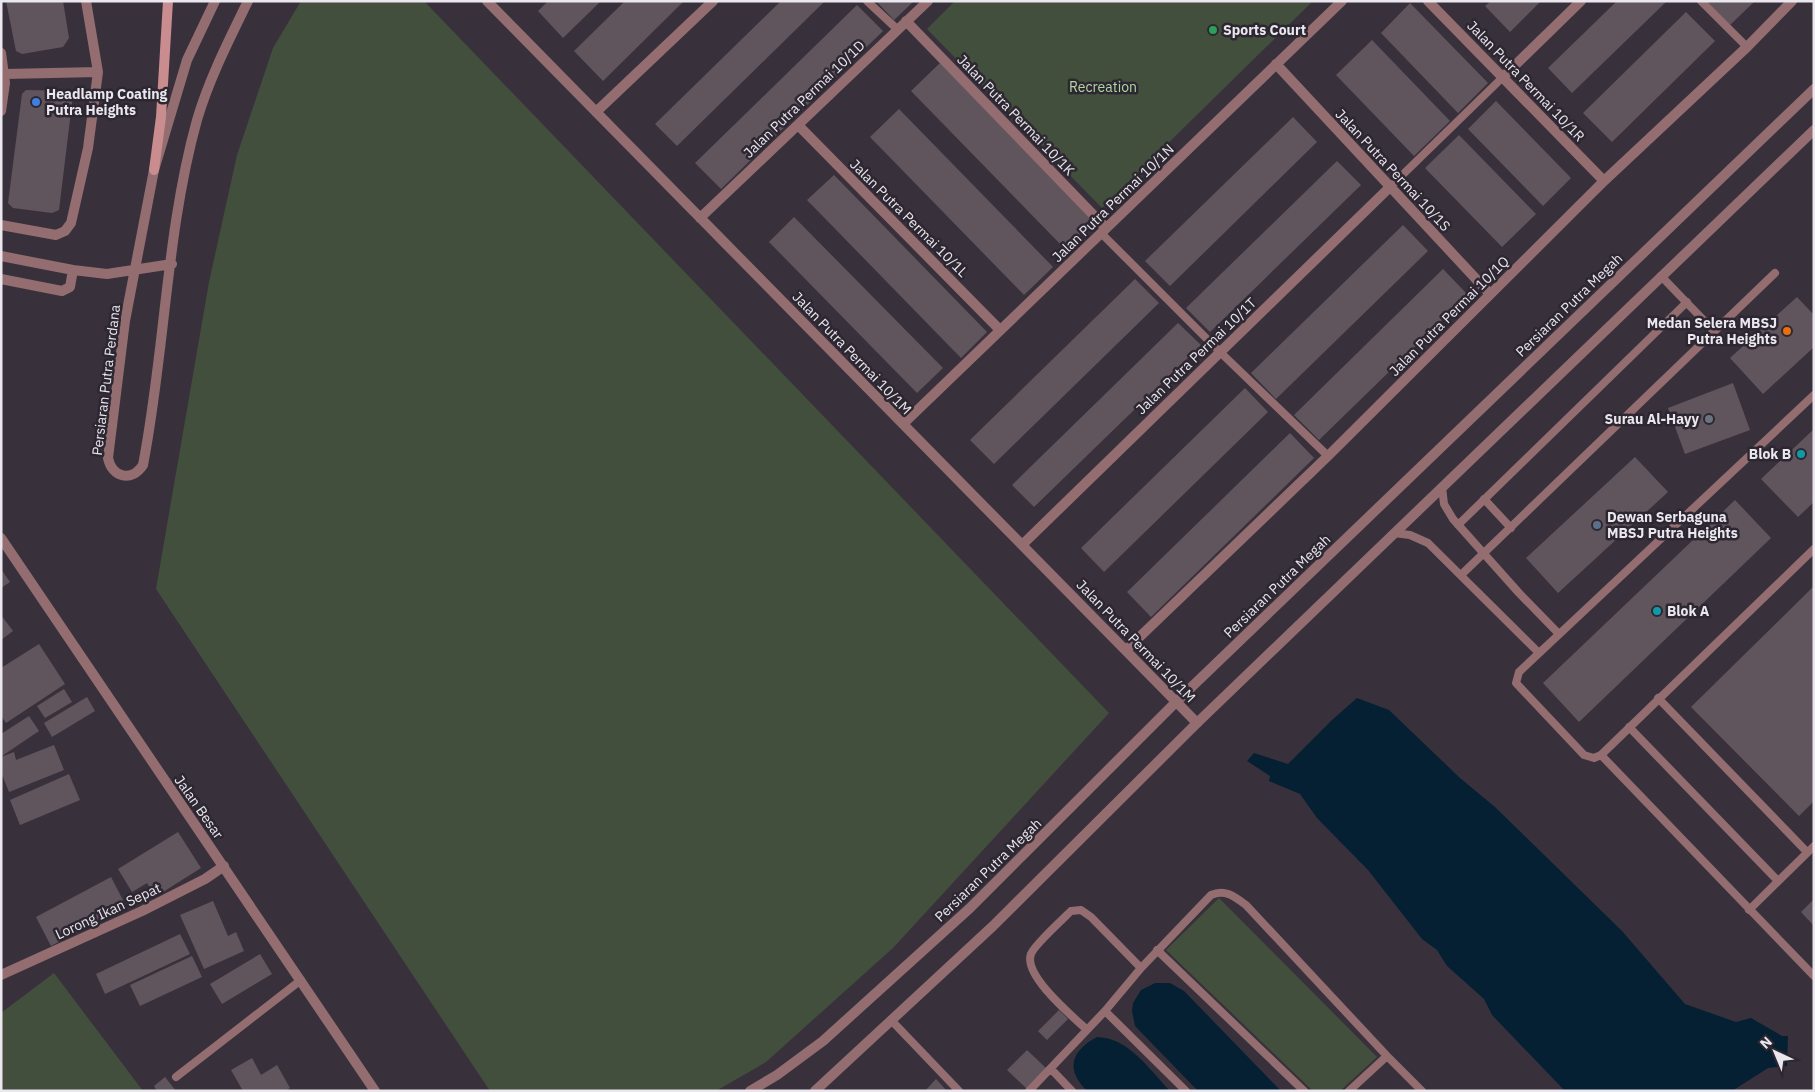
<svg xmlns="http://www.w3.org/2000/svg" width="1815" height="1092" font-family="'IBM Plex Sans',sans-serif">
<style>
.green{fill:#434f3d}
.water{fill:#052032}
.building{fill:#61555d}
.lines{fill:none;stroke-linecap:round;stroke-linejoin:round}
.service{stroke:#936d6f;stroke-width:8}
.minor{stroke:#936d6f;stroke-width:10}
.tertiary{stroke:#936d6f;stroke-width:10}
.secondary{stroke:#c98c8f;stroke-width:10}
.leisure-dot{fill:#2e9e5b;stroke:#2d2732;stroke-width:2}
.shop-dot{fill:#3f7fe0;stroke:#2d2732;stroke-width:2}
.food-dot{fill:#e8710a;stroke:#2d2732;stroke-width:2}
.worship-dot{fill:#6b7280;stroke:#2d2732;stroke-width:2}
.culture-dot{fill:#0f9aa8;stroke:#2d2732;stroke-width:2}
.service-dot{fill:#5c6f8a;stroke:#2d2732;stroke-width:2}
.labels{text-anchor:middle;stroke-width:5;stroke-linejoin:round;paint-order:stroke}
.poi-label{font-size:14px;font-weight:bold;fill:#ebe7ee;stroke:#2d2732;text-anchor:start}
.street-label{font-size:14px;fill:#ebe7ee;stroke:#2d2732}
.park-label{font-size:14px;fill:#b3d5a2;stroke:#2d2732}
</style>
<rect width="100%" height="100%" fill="#38313c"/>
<path class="green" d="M301,1H424L1109,713L893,948L766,1062L716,1091H490L156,589L209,282L237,155L273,48Z
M955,1H1313L1102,208L927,29Z
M1219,898L1377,1057L1340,1091H1313L1166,950Z
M54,973L143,1091H1V1013Z"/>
<path class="water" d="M1357,698L1389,710L1460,778L1495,807L1622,931L1685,1004L1736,1022L1751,1018L1782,1036H1788L1787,1066L1768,1068L1732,1091H1565L1492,1015L1484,999L1447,966L1437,950L1422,939L1368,870L1317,818L1300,794L1269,781L1270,776L1247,761L1254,753L1288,764L1332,720Z
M1155,983H1170L1184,991L1281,1091H1198L1135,1026L1132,1011L1133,1003L1141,990Z
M1097,1037C1128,1037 1150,1070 1170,1091H1087C1065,1069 1071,1051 1097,1037Z"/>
<path class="building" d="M6,1H63L69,38L63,47L22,54L16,51Z
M548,1H601L563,38L538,11Z
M625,1H684L603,81L574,51Z
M781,1H825L677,146L655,124Z
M876,1H914L894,20Z
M1491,1H1541L1510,32L1485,6Z
M1617,1H1667L1572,93L1548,68Z
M1706,1H1755L1730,25Z
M1410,3L1488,83L1458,113L1381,33Z
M857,5L883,31L721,189L695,163Z
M1686,12L1715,41L1612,142L1583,113Z
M1372,40L1450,121L1414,156L1336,75Z
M940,63L1094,221L1065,249L911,91Z
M26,90L70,91L73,95L59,210L52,213L13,208L8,203L22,94Z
M1496,101L1571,178L1543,206L1468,129Z
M899,109L1053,267L1024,295L870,137Z
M1293,117L1317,142L1170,286L1145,261Z
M1459,135L1536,214L1502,247L1425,168Z
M1337,161L1361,185L1210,332L1186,308Z
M834,175L987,332L961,358L807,200Z
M794,217L943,368L917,393L769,242Z
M1403,225L1428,251L1276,399L1251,373Z
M1443,269L1468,295L1319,440L1294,415Z
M1135,279L1159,303L994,464L970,440Z
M1797,297L1814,315V347L1763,394L1730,358Z
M1178,323L1201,345L1034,507L1012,485Z
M1733,383L1750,430L1685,454L1668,408Z
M1245,388L1268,412L1104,572L1081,548Z
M1814,429V502L1798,517L1761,479Z
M1290,433L1314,458L1151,617L1127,592Z
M1635,457L1668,492L1558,593L1526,558Z
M1735,500L1771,538L1579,722L1543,683Z
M1,569L10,582L1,588Z
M1814,586V801L1799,816L1691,707Z
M1,615L13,631L1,640Z
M39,644L65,684L6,723L1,716V668Z
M64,689L72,702L45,718L37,706Z
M87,697L95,711L52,737L44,723Z
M29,716L39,731L2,756L1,734Z
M54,745L64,770L9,792L1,772V757L14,752L16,760Z
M69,774L80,800L20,825L10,800Z
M178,832L201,868L155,897L147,883L132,892L118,869Z
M111,877L126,906L51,946L36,917Z
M1814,899V926L1801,912Z
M213,901L228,936L236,932L244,951L204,969L180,915Z
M180,934L190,954L105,994L96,974Z
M260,954L272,974L222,1004L210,984Z
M192,956L202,977L140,1006L130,985Z
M1059,1010L1068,1019L1047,1040L1038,1031Z
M1027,1050L1047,1069L1027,1089L1007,1070Z
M252,1058L261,1075L277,1065L290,1088L285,1091H243L231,1070Z
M165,1077L176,1091H157L154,1086Z
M936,1079L947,1091H925Z"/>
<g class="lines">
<path class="service" d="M867,1L897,29
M1701,1L1747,47
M1390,187L1503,77
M1101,233L1220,352L1328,456
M1661,276L1714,331
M1814,395L1519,672L1516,683L1584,755L1594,758L1601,755L1814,549
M1442,487L1444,504L1453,519L1519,593L1559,634
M1484,499L1511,528
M1458,525L1687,302
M1394,533L1410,535L1428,543L1539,653
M1461,575L1775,273
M1658,698L1807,852
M1629,727L1778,881
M1601,755L1814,976
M1749,910L1814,846
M1157,950L1304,1091
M1105,1011L1186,1091
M891,1020L959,1091
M1086,1029C1071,1015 1023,975 1031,954C1034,945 1063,919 1071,911L1081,910L1091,917L1141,968
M1051,1069L1072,1091
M176,1077L301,980
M1029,1091L1105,1011L1141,968L1211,895C1225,889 1234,896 1246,905L1387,1056L1422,1091
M1349,1091L1387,1056"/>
<path class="minor" d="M215,1L187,60L154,170L125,321L108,458C112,478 132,482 143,465C165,352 166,231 197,120C209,79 229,40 248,1
M487,1L1197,723
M1428,1L1604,181
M906,21L1106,228
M1,53L5,83L1,111
M1276,64L1490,294
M5,74L98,72
M1503,77L1581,1
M596,112L713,1
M798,125L1000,330
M700,218L928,1
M1,225L56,235L65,231L71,223L88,148L98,72L86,1
M1,256L73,270L107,274L172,264
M1,279L62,291L70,287L73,270
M903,424L1342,1
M1022,545L1390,187
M1126,650L1328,456L1604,181L1747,47L1792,1
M1,975L142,911L205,879L224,866"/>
<path class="tertiary" d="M1,538L375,1091
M750,1091L777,1075L823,1041L970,908L1176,702L1814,89
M815,1091L993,926L1197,723L1814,130"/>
<path class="secondary" d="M154,170L161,117L168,1"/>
</g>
<circle class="leisure-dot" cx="1213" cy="30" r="5"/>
<circle class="shop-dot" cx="36" cy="102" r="5"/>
<circle class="food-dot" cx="1787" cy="331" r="5"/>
<circle class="worship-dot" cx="1709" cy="419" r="5"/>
<g class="culture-dot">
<circle cx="1801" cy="454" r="5"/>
<circle cx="1657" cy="611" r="5"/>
</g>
<circle class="service-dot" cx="1597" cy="525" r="5"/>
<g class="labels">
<g class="poi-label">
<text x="1223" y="35">Sports Court</text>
<text x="46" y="99">Headlamp Coating<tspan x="46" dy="16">Putra Heights</tspan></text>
<text x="1777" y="328" text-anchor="end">Medan Selera MBSJ<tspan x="1777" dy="16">Putra Heights</tspan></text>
<text x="1699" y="424" text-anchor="end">Surau Al-Hayy</text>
<text x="1791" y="459" text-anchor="end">Blok B</text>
<text x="1607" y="522">Dewan Serbaguna<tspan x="1607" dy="16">MBSJ Putra Heights</tspan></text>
<text x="1667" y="616">Blok A</text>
</g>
<g class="street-label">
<text transform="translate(1526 81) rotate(46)" y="5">Jalan Putra Permai 10/1R</text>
<text transform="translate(804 99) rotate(-44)" y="5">Jalan Putra Permai 10/1D</text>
<text transform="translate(1016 115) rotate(46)" y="5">Jalan Putra Permai 10/1K</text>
<text transform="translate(1393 170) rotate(47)" y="5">Jalan Putra Permai 10/1S</text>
<text transform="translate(1113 203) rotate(-44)" y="5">Jalan Putra Permai 10/1N</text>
<text transform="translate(909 218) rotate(45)" y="5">Jalan Putra Permai 10/1L</text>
<text transform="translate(1569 305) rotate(-44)" y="5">Persiaran Putra Megah</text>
<text transform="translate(1449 316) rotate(-45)" y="5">Jalan Putra Permai 10/1Q</text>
<text transform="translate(852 353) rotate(46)" y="5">Jalan Putra Permai 10/1M</text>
<text transform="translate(1196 356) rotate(-44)" y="5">Jalan Putra Permai 10/1T</text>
<text transform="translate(106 380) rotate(-83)" y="5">Persiaran Putra Perdana</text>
<text transform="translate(1277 586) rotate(-44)" y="5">Persiaran Putra Megah</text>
<text transform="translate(1136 641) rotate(46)" y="5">Jalan Putra Permai 10/1M</text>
<text transform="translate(199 807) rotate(55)" y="5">Jalan Besar</text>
<text transform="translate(988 870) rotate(-44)" y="5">Persiaran Putra Megah</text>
<text transform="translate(108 911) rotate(-25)" y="5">Lorong Ikan Sepat</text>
</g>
<g class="park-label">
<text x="1103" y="92">Recreation</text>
</g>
</g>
<rect width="1815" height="1092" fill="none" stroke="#ebe7ee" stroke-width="5"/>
<g transform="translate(1775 1052) rotate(316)" stroke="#2d2732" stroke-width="4" paint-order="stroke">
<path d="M0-4L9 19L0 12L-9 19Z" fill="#ebe7ee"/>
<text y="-8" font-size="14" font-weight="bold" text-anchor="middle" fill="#ebe7ee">N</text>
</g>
</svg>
